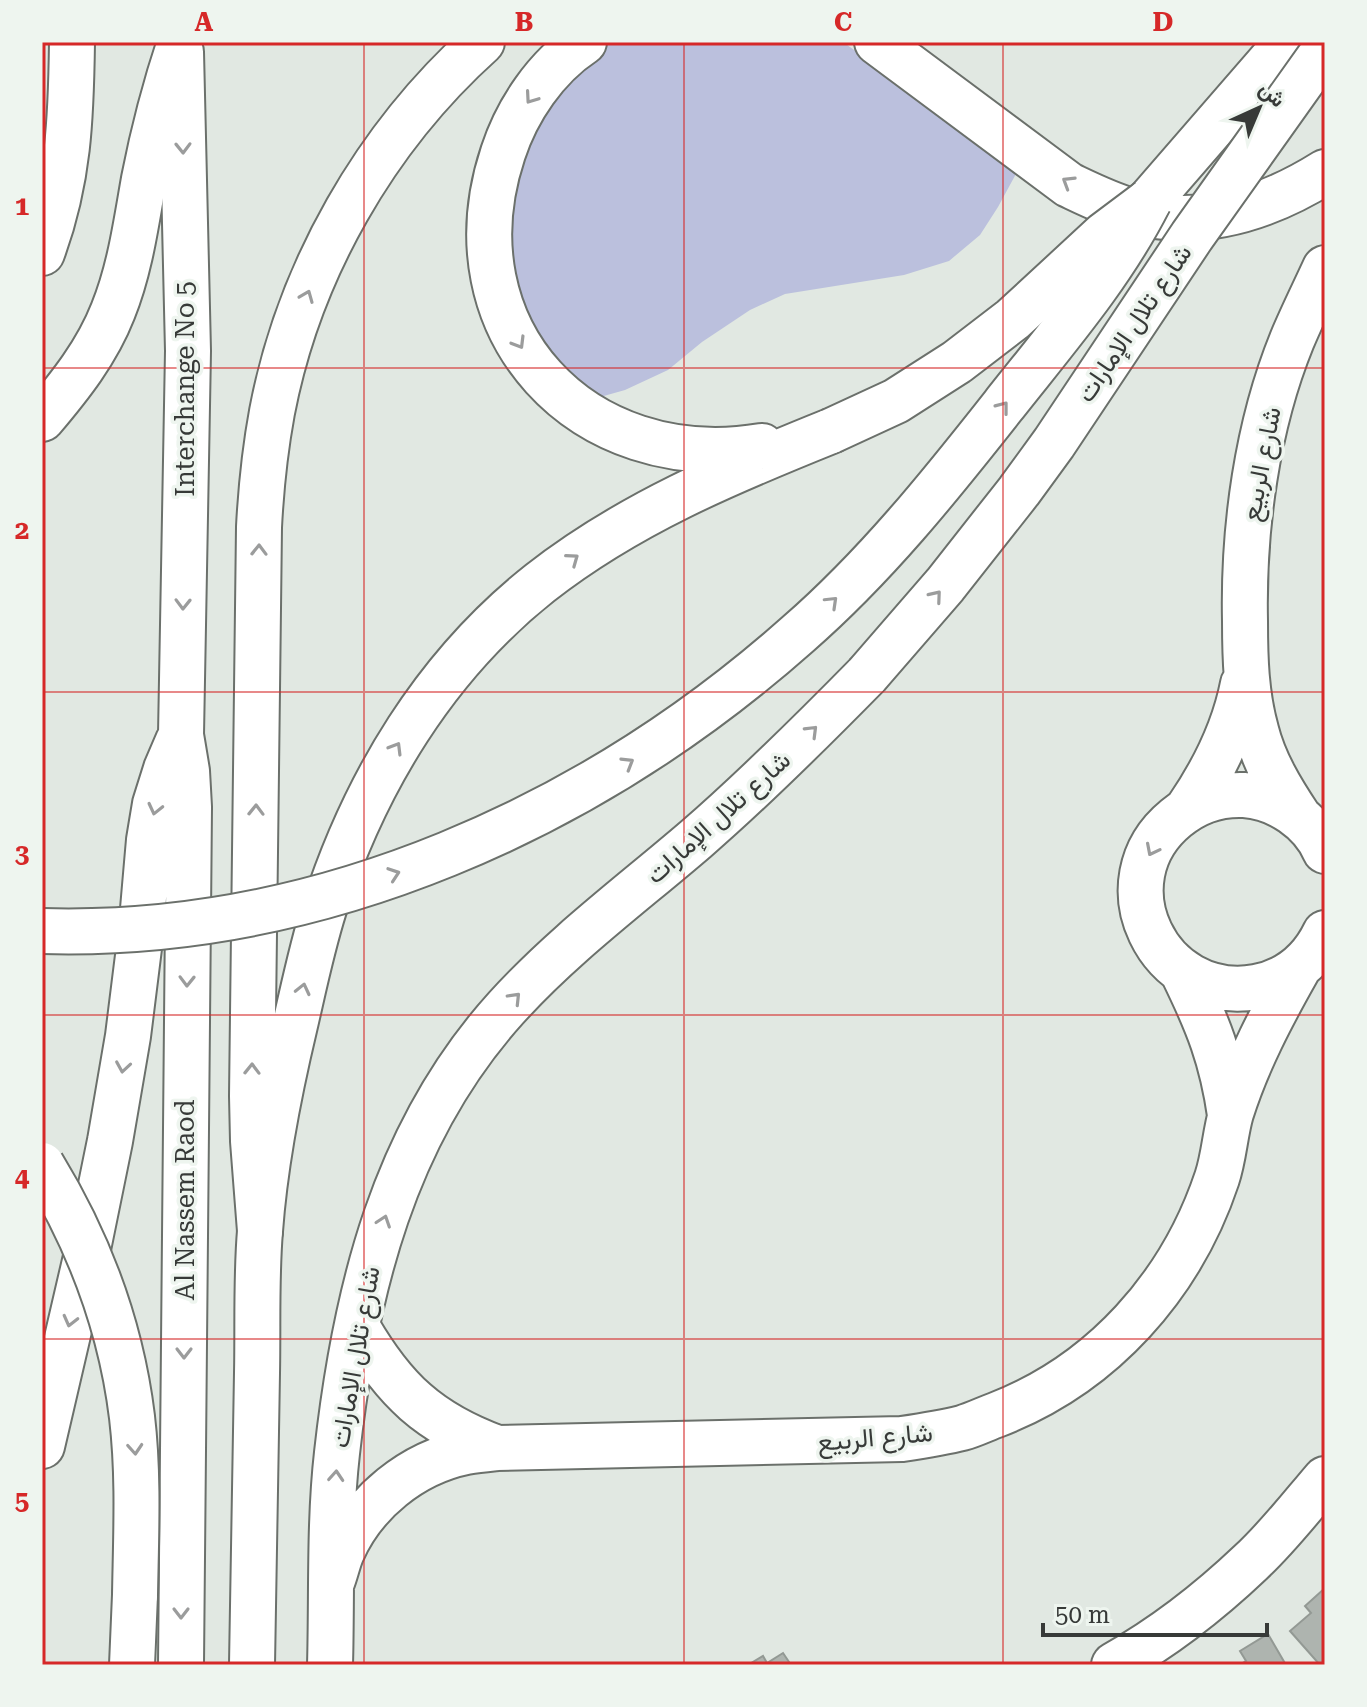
<svg xmlns="http://www.w3.org/2000/svg" width="1367" height="1707" font-family="'Roboto Serif',Vazirmatn,serif">
<style>
.green{fill:#bbc0dd}
.building{fill:#aeb4af;stroke:#939994;stroke-width:2}
.lines{fill:none;stroke-linecap:round;stroke-linejoin:round}
.minor-casing{stroke:#6b706b;stroke-width:48}
.major-casing{stroke:#6b706b;stroke-width:48}
.highway-casing{stroke:#6b706b;stroke-width:48}
.minor{stroke:#fff;stroke-width:44}
.major{stroke:#fff;stroke-width:44}
.highway{stroke:#fff;stroke-width:44}
.major-bridge-casing{stroke:#6b706b;stroke-width:48;stroke-linecap:butt}
.highway-bridge-casing{stroke:#6b706b;stroke-width:48;stroke-linecap:butt}
.major-bridge{stroke:#fff;stroke-width:44}
.highway-bridge{stroke:#fff;stroke-width:44}
.oneway{stroke:#9b9c9c}
.grid{fill:none;stroke:#d62828;stroke-width:2;stroke-opacity:0.55}
.labels{text-anchor:middle;stroke-width:7;stroke-linejoin:round;paint-order:stroke}
.street-label{font-size:26px;fill:#373a38;stroke:#eef5ef}
.neatline{fill:none;stroke:#d62828;stroke-width:3}
.grid-label{font-size:26px;text-anchor:middle;font-weight:bold;fill:#d62828}
</style>
<rect width="100%" height="100%" fill="#e1e8e2"/>
<path class="green" d="M611,42H843L914,93L1017,172L998,207L980,235L949,261L904,275L785,294L750,310L702,342L668,370L625,390L593,399L539,349L504,263L525,133L576,65Z"/>
<path class="building" d="M1325,1588V1665H1320L1290,1631L1311,1613L1305,1606Z
M1268,1634L1286,1665H1239L1246,1661L1240,1651Z
M783,1653L791,1665H748L763,1656L767,1663Z"/>
<g class="lines">
<g class="minor-casing">
<path id="minor" d="M1114,1665C1164,1637 1210,1601 1251,1562C1278,1537 1301,1507 1325,1479"/>
</g>
<g class="major-casing">
<path id="major" d="M584,42C546,67 517,110 503,153C444,330 583,476 762,446
M877,42L1069,185C1090,195 1110,205 1132,211C1201,230 1266,209 1325,172
M1188,808C1214,770 1234,730 1243,684
M1299,817C1281,790 1264,762 1256,730C1246,694 1245,658 1245,621C1243,528 1257,426 1292,340C1302,316 1314,292 1325,268
M1325,851C1312,821 1278,797 1244,795C1219,794 1195,802 1176,818C1099,881 1158,1004 1256,987C1287,981 1311,962 1325,933
M1183,973C1208,1024 1222,1059 1230,1115
M358,1328C394,1390 429,1423 497,1448
M42,1446L89,1244L110,1141L128,1036L141,932L149,840L155,804L166,769L178,741
M332,1582C336,1572 338,1561 342,1552C364,1502 412,1463 466,1452C476,1450 487,1449 497,1448L902,1439C922,1436 942,1433 962,1428C973,1425 985,1419 996,1415C1102,1374 1181,1286 1217,1178C1224,1157 1225,1134 1231,1113C1247,1062 1272,1015 1298,969
M181,1665L189,807L187,771L181,735L188,351L181,52
M252,1665C254,1568 255,1470 257,1373C258,1326 256,1278 260,1231C265,1162 279,1092 295,1025C304,986 312,947 324,909C365,782 435,666 540,583C628,514 729,472 831,431
M330,1665C332,1595 329,1523 337,1453C355,1291 394,1132 506,1008C563,945 632,894 696,839C756,787 811,732 867,675"/>
</g>
<g class="highway-casing">
<path id="highway" d="M1149,201L1287,42
M42,253C69,180 71,118 72,42
M42,419C70,386 97,352 113,311C130,269 136,224 144,179C153,133 165,87 180,42
M260,1231L253,1141L252,1096L259,527C261,488 265,450 272,412C299,271 375,138 482,42
M132,1665L135,1595"/>
</g>
<use href="#minor" class="minor"/>
<use href="#major" class="major"/>
<use href="#highway" class="highway"/>
<g class="major-bridge-casing">
<path id="major-bridge" d="M831,431L896,401L957,362L1013,319L1105,234L1149,201
M867,675L945,585L1019,491L1054,443L1192,236L1325,49"/>
</g>
<g class="highway-bridge-casing">
<path id="highway-bridge" d="M42,931C321,939 592,817 798,634C875,567 940,486 1003,406C1055,340 1111,276 1149,201
M42,1165C89,1242 121,1327 132,1417C139,1476 136,1536 135,1595"/>
</g>
<use href="#major-bridge" class="major-bridge"/>
<use href="#highway-bridge" class="highway-bridge"/>
</g>
<defs><path id="oneway-chevron" d="M-2-3.5L2.5 0L-2 3.5" fill="none" stroke-width="1.6" stroke-linecap="round" stroke-linejoin="round" transform="scale(2)"/></defs>
<g class="oneway">
<use href="#oneway-chevron" transform="translate(531 98) rotate(125)"/>
<use href="#oneway-chevron" transform="translate(183 148) rotate(89)"/>
<use href="#oneway-chevron" transform="translate(1068 182) rotate(-148)"/>
<use href="#oneway-chevron" transform="translate(307 296) rotate(-68)"/>
<use href="#oneway-chevron" transform="translate(519 343) rotate(59)"/>
<use href="#oneway-chevron" transform="translate(1003 407) rotate(-52)"/>
<use href="#oneway-chevron" transform="translate(259 550) rotate(-89)"/>
<use href="#oneway-chevron" transform="translate(573 559) rotate(-36)"/>
<use href="#oneway-chevron" transform="translate(936 596) rotate(-50)"/>
<use href="#oneway-chevron" transform="translate(832 602) rotate(-44)"/>
<use href="#oneway-chevron" transform="translate(183 604) rotate(91)"/>
<use href="#oneway-chevron" transform="translate(812 731) rotate(-45)"/>
<use href="#oneway-chevron" transform="translate(396 748) rotate(-59)"/>
<use href="#oneway-chevron" transform="translate(628 763) rotate(-31)"/>
<use href="#oneway-chevron" transform="translate(155 809) rotate(103)"/>
<use href="#oneway-chevron" transform="translate(256 810) rotate(-89)"/>
<use href="#oneway-chevron" transform="translate(1152 850) rotate(117)"/>
<use href="#oneway-chevron" transform="translate(394 874) rotate(-19)"/>
<use href="#oneway-chevron" transform="translate(187 981) rotate(91)"/>
<use href="#oneway-chevron" transform="translate(303 989) rotate(-77)"/>
<use href="#oneway-chevron" transform="translate(515 998) rotate(-46)"/>
<use href="#oneway-chevron" transform="translate(123 1067) rotate(99)"/>
<use href="#oneway-chevron" transform="translate(252 1069) rotate(-89)"/>
<use href="#oneway-chevron" transform="translate(384 1221) rotate(-71)"/>
<use href="#oneway-chevron" transform="translate(70 1321) rotate(104)"/>
<use href="#oneway-chevron" transform="translate(184 1353) rotate(90)"/>
<use href="#oneway-chevron" transform="translate(135 1449) rotate(86)"/>
<use href="#oneway-chevron" transform="translate(336 1476) rotate(-86)"/>
<use href="#oneway-chevron" transform="translate(181 1613) rotate(90)"/>
</g>
<path class="grid" d="M364,42V1665M684,42V1665M1003,42V1665M42,368H1325M42,692H1325M42,1015H1325M42,1339H1325"/>
<g class="labels">
<g class="street-label">
<text transform="translate(1134 323) rotate(-56)" y="9">شارع تلال الإمارات</text>
<text transform="translate(185 389) rotate(-90)" y="9">Interchange No 5</text>
<text transform="translate(1261 464) rotate(-79)" y="9">شارع الربيع</text>
<text transform="translate(718 817) rotate(-42)" y="9">شارع تلال الإمارات</text>
<text transform="translate(185 1200) rotate(-90)" y="9">Al Nassem Raod</text>
<text transform="translate(355 1357) rotate(-80)" y="9">شارع تلال الإمارات</text>
<text transform="translate(875 1437) rotate(-5)" y="9">شارع الربيع</text>
</g>
</g>
<rect width="1367" height="1707" fill="none" stroke="#eef5ef" stroke-width="88"/>
<g transform="translate(1259 108) rotate(44)" stroke="#eef5ef" stroke-width="6" paint-order="stroke">
<path d="M0-6L14 30L0 20L-14 30Z" fill="#373a38"/>
<text y="-12" font-size="22" font-weight="bold" text-anchor="middle" fill="#373a38">ش</text>
</g>
<path d="M1043 1623v12h224v-12" fill="none" stroke="#373a38" stroke-width="4"/>
<text x="1055" y="1623" font-size="24" fill="#373a38" stroke="#eef5ef" stroke-width="6" paint-order="stroke">50 m</text>
<rect x="44" y="44" width="1279" height="1619" class="neatline"/>
<g class="grid-label">
<text x="204" y="31">A</text>
<text x="524" y="31">B</text>
<text x="843" y="31">C</text>
<text x="1163" y="31">D</text>
<text x="22" y="215">1</text>
<text x="22" y="539">2</text>
<text x="22" y="863">3</text>
<text x="22" y="1186">4</text>
<text x="22" y="1510">5</text>
</g>
</svg>
